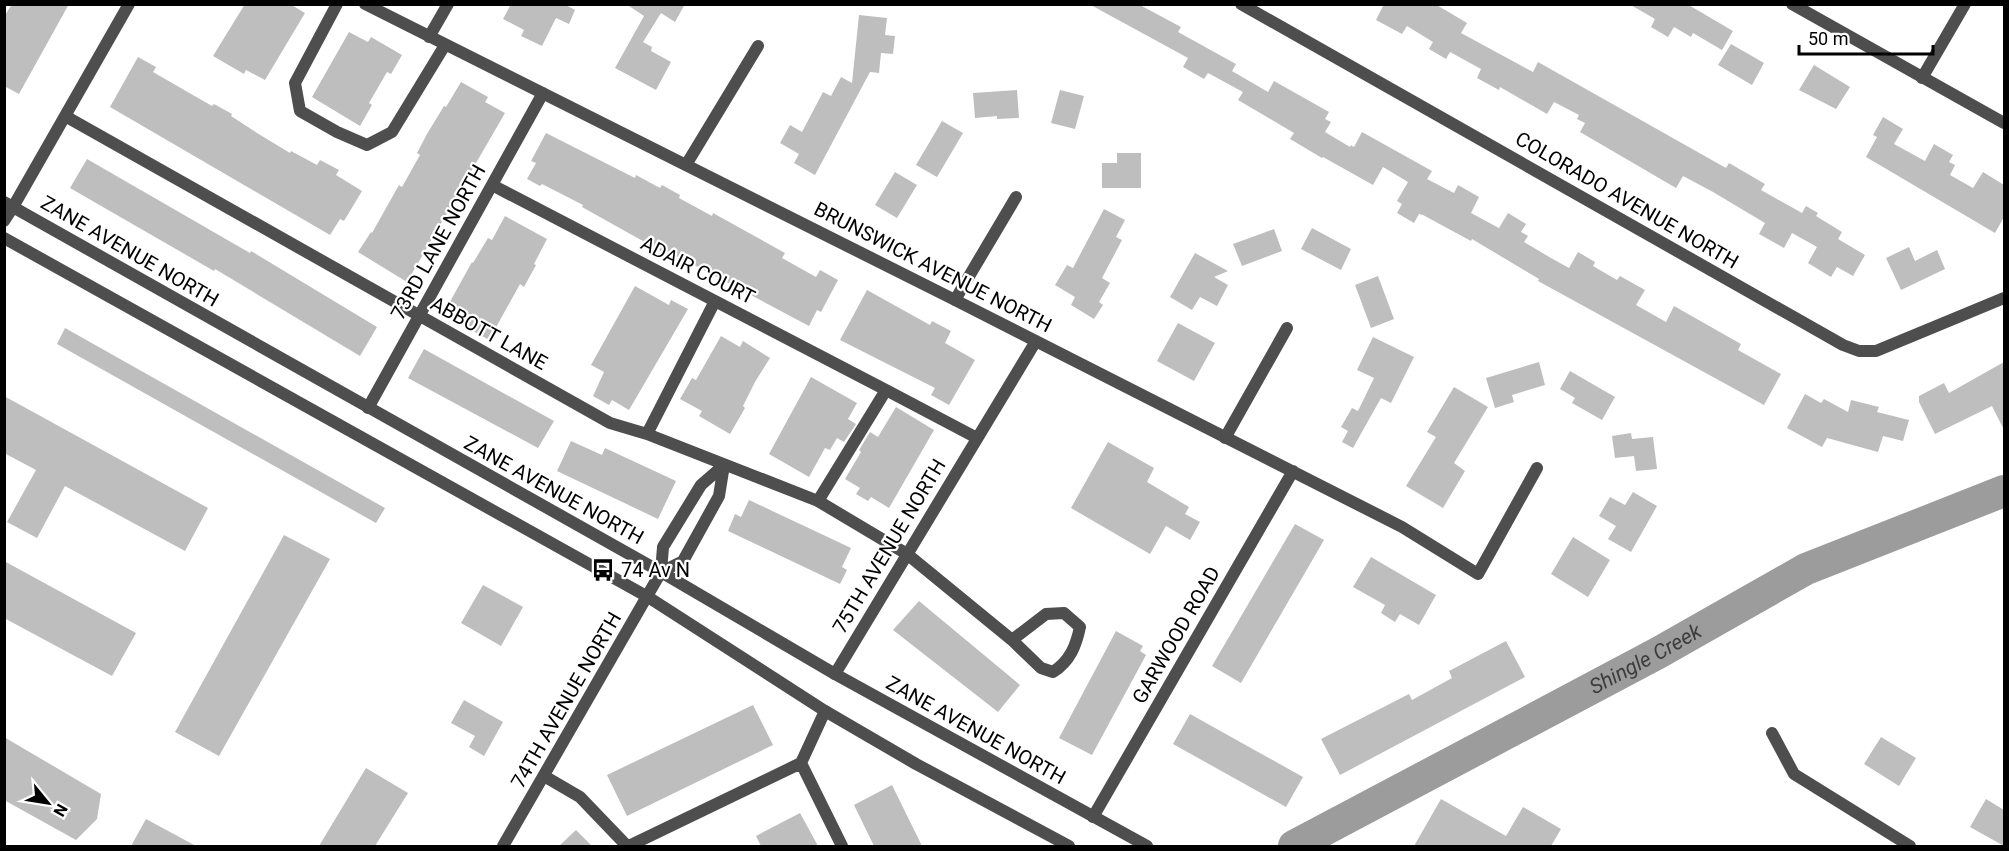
<svg xmlns="http://www.w3.org/2000/svg" width="2009" height="851" font-family="Roboto,sans-serif">
<style>
.lines{fill:none;stroke-linecap:round;stroke-linejoin:round}
.river{stroke:#9c9c9c;stroke-width:32}
.building{fill:#bebebe}
.minor{stroke:#4e4e4e;stroke-width:12}
.tertiary{stroke:#4e4e4e;stroke-width:12}
.labels{text-anchor:middle;stroke-width:4.5;stroke-linejoin:round;paint-order:stroke}
.street-label{font-size:20px;fill:#000;stroke:#fff}
.poi-label{font-size:20px;fill:#000;stroke:#fff;text-anchor:start}
.water-label{font-size:21px;font-style:italic;fill:#3d3d3d;stroke:#fff}
</style>
<rect width="100%" height="100%" fill="#fff"/>
<g class="lines">
<path class="river" id="s1" d="M1294,846L1658,653L1806,569L2004,491"/>
</g>
<path class="building" d="M12,4H69L19,94L4,86V17Z
M245,4H290L305,13L265,80L246,70L244,74L213,56Z
M511,4H564L575,10L569,24L556,18L542,46L521,36L524,30L503,19Z
M626,4H685L675,22L661,13L643,42L652,47L651,51L671,62L656,90L615,68L644,16Z
M1089,4H1138L1181,27L1178,32L1236,64L1232,71L1268,92L1274,81L1329,112L1325,119L1331,122L1325,132L1350,147L1351,145L1354,147L1362,132L1432,171L1427,179L1454,193L1458,185L1479,197L1471,213L1499,228L1508,213L1526,224L1521,232L1528,236L1524,242L1551,258L1569,268L1578,252L1595,262L1593,266L1617,280L1620,276L1645,290L1636,305L1666,322L1674,306L1741,344L1738,350L1781,374L1764,405L1538,281L1539,279L1472,239L1471,241L1423,215L1419,214L1414,223L1397,213L1402,204L1397,201L1408,182L1383,167L1373,185L1323,157L1322,158L1290,139L1294,133L1238,100L1243,92L1208,73L1204,79L1183,67L1188,58Z
M1384,4H1435L1467,23L1461,33L1533,72L1538,62L1726,168L1729,163L1765,184L1761,190L1802,213L1806,206L1818,213L1816,216L1842,232L1838,239L1865,255L1853,276L1837,267L1831,277L1808,263L1817,247L1792,233L1784,248L1759,234L1765,223L1713,192L1683,176L1676,188L1580,132L1585,123L1577,119L1579,115L1554,102L1547,114L1500,87L1499,90L1477,78L1481,69L1450,52L1446,59L1429,49L1433,42L1407,26L1402,34L1376,20Z
M1629,4H1687L1733,31L1722,50L1693,33L1691,37L1674,27L1668,37L1651,27L1655,19Z
M859,15L887,18L885,35L895,36L893,54L881,53L879,73L870,72L815,175L794,163L799,154L780,143L790,125L802,132L823,92L831,96L841,77L852,83Z
M349,32L368,42L371,37L402,55L391,74L387,72L369,103L372,105L360,126L312,97Z
M1731,44L1764,63L1752,85L1718,65Z
M138,57L156,67L153,72L212,106L214,104L232,114L231,116L257,133L290,153L291,151L317,165L320,160L339,170L336,175L362,191L344,221L340,219L330,235L110,107Z
M1814,65L1850,87L1836,109L1799,90Z
M461,82L488,97L485,102L505,113L407,282L358,252L371,232L372,233L399,185L402,187L420,155L417,153L427,134L444,106L446,107Z
M1017,90L1019,118L997,119V116L975,118L973,93Z
M1060,90L1084,96L1075,129L1051,123Z
M1883,117L1903,129L1894,144L1925,161L1934,144L1953,155L1949,162L1955,165L1950,175L1973,188L1983,172L2004,185V217L1995,233L1866,157L1877,137L1873,135Z
M942,121L963,133L937,177L916,165Z
M546,133L635,178L636,175L660,188L662,185L680,195L679,198L712,216L713,213L785,253L782,258L816,277L820,270L838,280L821,312L817,310L809,326L702,269L676,256L675,259L582,207L583,205L542,184L540,186L527,179L536,163L531,161Z
M1117,153H1141V188H1102V163H1117Z
M87,159L250,253L251,251L377,327L360,356L215,269L214,271L70,188Z
M895,172L917,185L897,218L875,205Z
M1104,209L1125,220L1116,237L1122,240L1102,278L1110,283L1099,302L1103,305L1094,319L1071,305L1075,297L1055,285L1067,265L1073,268Z
M505,216L547,239L534,264L536,265L524,287L520,284L489,340L461,324L465,317L447,307L472,262L473,263L488,238L492,240Z
M1312,228L1351,249L1341,270L1301,249Z
M1274,229L1282,251L1242,266L1233,244Z
M1909,247L1915,261L1937,250L1945,269L1901,290L1886,258Z
M1195,253L1228,271L1214,277L1228,285L1217,306L1200,297L1192,310L1170,297Z
M1378,276L1394,319L1371,328L1355,285Z
M635,286L669,305L671,300L688,309L629,410L612,400L609,405L593,396L604,372L591,365Z
M867,290L930,325L932,321L951,331L945,343L975,360L949,405L931,395L935,388L840,340Z
M1178,323L1215,343L1194,381L1157,361Z
M65,328L385,508L376,523L57,344Z
M721,336L740,347L743,341L770,358L755,382L743,406L745,408L730,434L699,416L702,411L680,399L692,378L696,380Z
M1373,337L1414,357L1391,403L1381,398L1353,448L1342,442L1348,431L1341,427L1352,408L1358,411L1374,378L1357,370Z
M424,349L554,421L538,448L408,378Z
M1539,362L1545,385L1512,395L1514,402L1495,408L1486,378Z
M2004,362V430L1992,406L1935,434L1919,402V396L1944,383L1949,393Z
M1570,371L1615,397L1602,420L1572,403L1575,398L1560,389Z
M811,377L857,403L848,419L856,424L844,442L837,438L830,450L825,448L809,477L769,454Z
M1454,387L1488,407L1454,463L1465,471L1443,508L1406,486L1436,437L1427,432Z
M1805,394L1821,403L1824,399L1848,412L1851,400L1879,407L1877,412L1909,420L1903,441L1883,436L1878,452L1827,438L1822,447L1787,428Z
M4,396L208,508L185,551L65,486L37,538L7,522L36,470L4,453Z
M896,407L934,430L889,508L871,497L868,501L856,494L860,488L845,479L861,452L859,450L870,432L878,437Z
M1631,433L1632,439L1653,437L1657,469L1636,471L1634,456L1615,458L1612,436Z
M571,441L602,455L605,448L676,481L658,519L557,471Z
M1108,442L1154,468L1147,482L1189,507L1185,514L1200,522L1190,540L1166,526L1150,554L1071,508Z
M1633,492L1657,506L1631,552L1608,539L1616,526L1599,516L1610,497L1625,505Z
M749,500L851,548L842,567L847,570L840,584L728,531L735,514L741,517Z
M1295,524L1324,540L1241,683L1212,666Z
M284,535L330,559L219,756L175,732Z
M1573,537L1610,560L1588,597L1551,574Z
M1371,557L1436,595L1419,625L1400,614L1395,622L1381,613L1385,605L1353,587Z
M4,561L136,633L112,676L4,618Z
M483,585L523,607L501,646L461,623Z
M919,601L1020,685L998,712L893,630Z
M1116,631L1143,646L1140,651L1146,655L1092,755L1059,738Z
M1506,641L1525,677L1340,775L1321,739L1409,694L1412,700L1452,678L1449,671Z
M464,700L503,722L484,756L469,747L475,736L451,723Z
M753,705L773,745L627,816L607,775Z
M1190,714L1303,777L1286,807L1173,744Z
M4,737L101,794L97,819L76,840L4,800Z
M1881,737L1916,758L1899,786L1864,764Z
M366,768L408,793L375,846H319Z
M892,785L922,846H874L854,805Z
M1441,799L1506,836L1523,807L1561,829L1551,846H1414Z
M1986,799L2004,810V846L1970,827Z
M800,813L818,846H761L756,836Z
M146,819L196,846H131Z
M576,830L592,846H559Z"/>
<g class="lines">
<path class="minor" d="M337,4L295,83L300,111L337,132L367,145L392,132L445,45
M365,4L955,300L1402,527L1478,574L1537,468
M1241,4L1843,345L1859,351H1876L2004,298
M1792,4L2004,123
M429,37L448,4
M1922,78L1965,4
M65,116L610,423L647,434L818,501L907,554L1012,640L1041,668L1053,672C1070,661 1076,646 1080,627L1064,613L1046,614L1012,640
M686,165L758,46
M492,185L886,390
M13,207L129,4
M955,300L1016,197
M368,408L543,93
M647,434L715,301
M1225,438L1287,328
M724,465L719,496L683,561L661,572L663,547L701,485Z
M818,501L886,390L977,438
M835,674L1036,341
M1772,733L1794,774L1910,846
M801,763L842,846
M544,776L580,797L627,846
M1093,817L1293,471
M629,846L801,763L825,711"/>
<path class="tertiary" d="M4,202L661,572L835,674L1147,846
M4,221L13,207
M4,238L648,597L825,711L916,764L1069,846
M503,846L661,572"/>
</g>
<defs>
<g id="bus-bare" transform="scale(1.8)"><path d="M-5-6H5V4H4V6H2V4H-2V6H-4V4H-5ZM-3.5-4V0h7V-4ZM-3.5 1.2v1.5H-2V1.2ZM2 1.2v1.5H3.5V1.2Z" fill="#000" stroke="#fff" stroke-width="2.5" paint-order="stroke"/></g>
</defs>
<g fill-rule="evenodd">
<use href="#bus-bare" x="603" y="570"/>
</g>
<g class="labels">
<g class="street-label">
<text transform="translate(1627 200) rotate(30)" y="7">COLORADO AVENUE NORTH</text>
<text transform="translate(438 242) rotate(-61)" y="7">73RD LANE NORTH</text>
<text transform="translate(130 251) rotate(30)" y="7">ZANE AVENUE NORTH</text>
<text transform="translate(933 267) rotate(27)" y="7">BRUNSWICK AVENUE NORTH</text>
<text transform="translate(698 270) rotate(27)" y="7">ADAIR COURT</text>
<text transform="translate(489 333) rotate(29)" y="7">ABBOTT LANE</text>
<text transform="translate(554 490) rotate(29)" y="7">ZANE AVENUE NORTH</text>
<text transform="translate(889 546) rotate(-59)" y="7">75TH AVENUE NORTH</text>
<text transform="translate(1176 635) rotate(-60)" y="7">GARWOOD ROAD</text>
<text transform="translate(566 700) rotate(-60)" y="7">74TH AVENUE NORTH</text>
<text transform="translate(976 730) rotate(29)" y="7">ZANE AVENUE NORTH</text>
</g>
<g class="poi-label">
<text x="621" y="577">74 Av N</text>
</g>
<g class="water-label">
<text dy="7" stroke="none"><textPath href="#s1" startOffset="398">Shingle Creek</textPath></text>
</g>
</g>
<rect width="2009" height="851" fill="none" stroke="#000000" stroke-width="12"/>
<g transform="translate(48 803) rotate(120)" stroke="#ffffff" stroke-width="4.5" paint-order="stroke">
<path d="M0-4.5L10 22L0 15L-10 22Z" fill="#000000"/>
<text y="-9" font-size="16" font-weight="bold" text-anchor="middle" fill="#000000">N</text>
</g>
<path d="M1799 45v9h134v-9" fill="none" stroke="#000000" stroke-width="3"/>
<text x="1808" y="45" font-size="18" fill="#000000" stroke="#ffffff" stroke-width="4.5" paint-order="stroke">50 m</text>
</svg>
